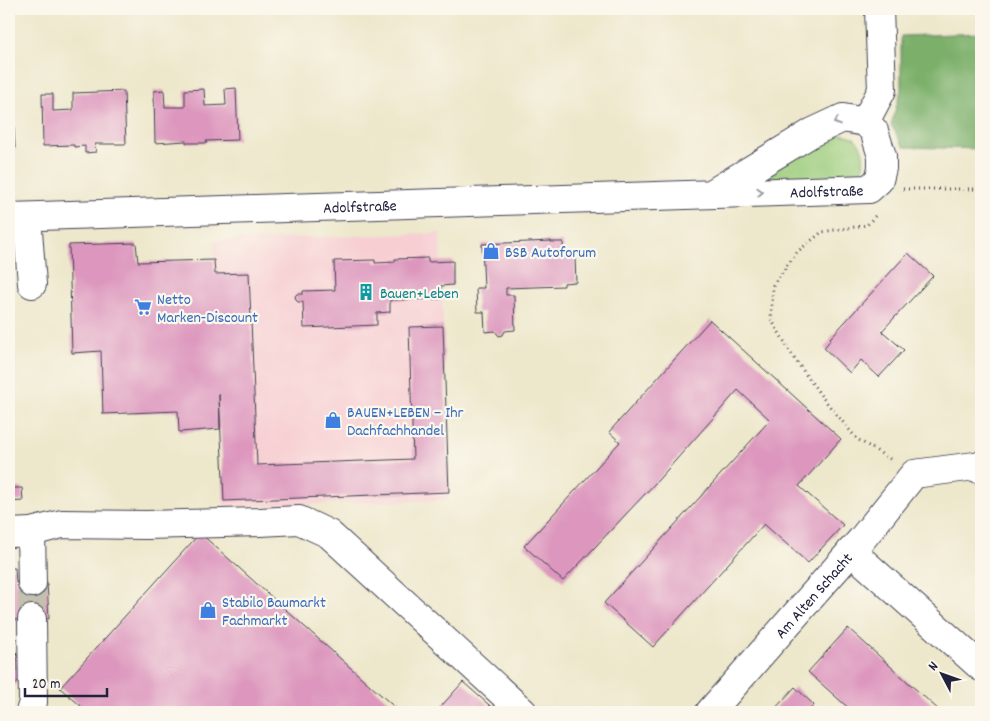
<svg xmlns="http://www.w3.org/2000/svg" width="990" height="721" font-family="Dekko,sans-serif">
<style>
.built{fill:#f7cfd3}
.green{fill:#9bcc7b;stroke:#5e775b}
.forest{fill:#7cb06b;stroke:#4f6953}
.building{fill:#dd97be}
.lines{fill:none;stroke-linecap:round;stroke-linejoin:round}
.minor-tunnel{stroke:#c4c0ae;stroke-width:28;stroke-dasharray:28 14;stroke-linecap:butt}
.minor-casing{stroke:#404051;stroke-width:30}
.path{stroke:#404051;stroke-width:3;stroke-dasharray:1 4;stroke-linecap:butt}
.minor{stroke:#fff;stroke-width:28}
.oneway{stroke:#9c9ca7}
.labels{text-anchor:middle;stroke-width:4.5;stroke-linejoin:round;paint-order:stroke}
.street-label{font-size:16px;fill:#22223b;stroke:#fbf7ec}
.shop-label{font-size:16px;fill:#366cbe;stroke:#fbf7ec;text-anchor:start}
.culture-label{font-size:16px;fill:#0d838f;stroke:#fbf7ec;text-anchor:start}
</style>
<rect width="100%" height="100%" fill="#fbf7ec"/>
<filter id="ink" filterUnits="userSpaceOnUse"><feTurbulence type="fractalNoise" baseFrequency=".02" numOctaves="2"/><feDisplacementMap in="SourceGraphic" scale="10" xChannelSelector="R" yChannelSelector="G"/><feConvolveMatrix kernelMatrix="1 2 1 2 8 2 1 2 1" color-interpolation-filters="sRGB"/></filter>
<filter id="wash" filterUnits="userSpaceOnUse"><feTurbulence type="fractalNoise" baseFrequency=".0096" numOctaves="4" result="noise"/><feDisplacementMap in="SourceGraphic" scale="20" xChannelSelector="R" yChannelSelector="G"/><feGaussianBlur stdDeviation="1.12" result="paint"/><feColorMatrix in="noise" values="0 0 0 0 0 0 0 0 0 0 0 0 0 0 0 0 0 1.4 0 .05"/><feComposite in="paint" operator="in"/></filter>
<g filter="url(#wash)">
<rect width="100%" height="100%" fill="#ede7cb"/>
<path class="built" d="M440,233L449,500L224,507L214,241Z"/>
<path class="green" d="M839,134C844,135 850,135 854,138C864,145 867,165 859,174C857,177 853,178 849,179L769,182L754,178Z"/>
<path class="forest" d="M981,33V149L904,147L891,125L901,90V36Z"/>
<g id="blocks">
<path class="building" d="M236,88L238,140L206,141L207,143H186V141L155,143L154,91L164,90L165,107H185V90L204,89L205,106L226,105L225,89Z
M124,91L126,144H95L96,152L85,153V146L74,147V145L43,146L42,94H53V111L73,110V93Z
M9,95H12L15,149H9Z
M551,241V242H563L564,258H575L576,282L564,283V286L506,288V295H514L515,330L505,331L503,335L499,336L495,331L485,332L484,312H477L476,288H484L482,244Z
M136,243L138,262L214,260L215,274L249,273L257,465L413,459L409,327L443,326L449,492L224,501L219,394L220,429L179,432L178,411L103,414L101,351L72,353L69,245Z
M908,253L933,276L882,331L904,350L879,377L861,360L850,373L824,348L831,339L830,338L833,335Z
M428,258V262L453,261V285L441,286L442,299L390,300V312L377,313V325L304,328L303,302H298L296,300L295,296L297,294H303V291L335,290L334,261L375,260V263L395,262V259Z
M710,320L841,439L799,486L843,525L808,563L764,524L653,647L604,603L770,420L738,390L660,478L563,581L524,546L620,442L609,432Z
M9,488H22L23,501L9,502Z
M200,533L400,712H88L60,688Z
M9,568H15L16,583L47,582L49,619L9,620Z
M848,628L941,712H853L808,672Z
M9,646L18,655L19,680L9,691Z
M463,682L497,712H436Z
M795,687L814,705L808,712H772Z"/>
</g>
</g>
<g filter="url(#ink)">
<use href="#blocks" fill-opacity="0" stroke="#404051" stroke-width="1"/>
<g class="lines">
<path class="minor-tunnel" d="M32,583V619"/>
<g class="minor-casing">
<g id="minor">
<path d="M865,122L882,90L879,9"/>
<path id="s1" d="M9,217L869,189L879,180L882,168V156L874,131L865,122L843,118L813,132L711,194"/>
<path d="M27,217L32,284"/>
<path d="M31,532L32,583"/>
<path d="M9,533L31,532L62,524L146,525L260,522L299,520L329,534L523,712"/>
<path d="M851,551L981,667"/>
<path d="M30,712L33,702L32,619"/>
<path id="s2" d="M710,712L862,539L914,474L975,466L981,470"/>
</g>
</g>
<path class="path" d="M903,189H981
M875,216L867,225L822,232L797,252L773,285L771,319L794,358L822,397L857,439L890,459"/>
<use href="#minor" class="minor"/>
</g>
<defs><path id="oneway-chevron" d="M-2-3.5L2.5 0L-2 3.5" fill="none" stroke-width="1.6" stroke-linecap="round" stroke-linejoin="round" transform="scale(1.25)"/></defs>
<g class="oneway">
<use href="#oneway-chevron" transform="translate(837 122) rotate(160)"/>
<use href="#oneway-chevron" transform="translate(760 192) rotate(-2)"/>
</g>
</g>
<defs>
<g id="shop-bare" transform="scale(1.35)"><path d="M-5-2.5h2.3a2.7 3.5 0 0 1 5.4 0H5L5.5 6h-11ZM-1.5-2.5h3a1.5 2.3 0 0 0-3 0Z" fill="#3f7fe0" stroke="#fbf7ec" stroke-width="2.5" paint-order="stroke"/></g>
<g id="building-bare" transform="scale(1.35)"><path d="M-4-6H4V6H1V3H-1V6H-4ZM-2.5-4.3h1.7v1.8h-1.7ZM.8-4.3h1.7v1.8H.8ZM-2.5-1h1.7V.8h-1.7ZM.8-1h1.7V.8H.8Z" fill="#0f9aa8" stroke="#fbf7ec" stroke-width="2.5" paint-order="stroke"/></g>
<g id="supermarket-bare" transform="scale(1.35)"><path d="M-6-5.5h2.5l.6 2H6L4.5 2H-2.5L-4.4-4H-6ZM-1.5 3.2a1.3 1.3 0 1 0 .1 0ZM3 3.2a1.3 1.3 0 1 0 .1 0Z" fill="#3f7fe0" stroke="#fbf7ec" stroke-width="2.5" paint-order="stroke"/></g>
</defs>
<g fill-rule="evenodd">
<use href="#shop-bare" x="491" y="251"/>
<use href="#building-bare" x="366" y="292"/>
<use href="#supermarket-bare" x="143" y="307"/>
<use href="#shop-bare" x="333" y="420"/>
<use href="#shop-bare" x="208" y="610"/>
</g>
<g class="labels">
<g class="street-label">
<text dy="6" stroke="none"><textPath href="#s1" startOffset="818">Adolfstraße</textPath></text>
<text dy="6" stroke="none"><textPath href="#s1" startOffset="351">Adolfstraße</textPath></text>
<text dy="6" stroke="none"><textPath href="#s2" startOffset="156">Am Alten Schacht</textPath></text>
</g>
<g class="shop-label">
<text x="505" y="257">BSB Autoforum</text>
<text x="157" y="304">Netto<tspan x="157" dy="18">Marken-Discount</tspan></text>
<text x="347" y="417">BAUEN+LEBEN – Ihr<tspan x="347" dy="18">Dachfachhandel</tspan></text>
<text x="222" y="607">Stabilo Baumarkt<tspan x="222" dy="18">Fachmarkt</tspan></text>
</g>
<g class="culture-label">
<text x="380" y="298">Bauen+Leben</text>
</g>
</g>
<rect width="990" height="721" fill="none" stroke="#fbf7ec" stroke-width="30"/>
<g transform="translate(942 674) rotate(311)" stroke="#fbf7ec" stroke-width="4" paint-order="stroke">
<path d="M0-4L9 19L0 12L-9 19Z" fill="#22223b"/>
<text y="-8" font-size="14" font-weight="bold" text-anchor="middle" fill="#22223b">N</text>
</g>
<path d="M25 688v8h82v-8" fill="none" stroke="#22223b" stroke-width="2.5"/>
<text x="32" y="688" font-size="15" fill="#22223b" stroke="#fbf7ec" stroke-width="4" paint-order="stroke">20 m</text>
</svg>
